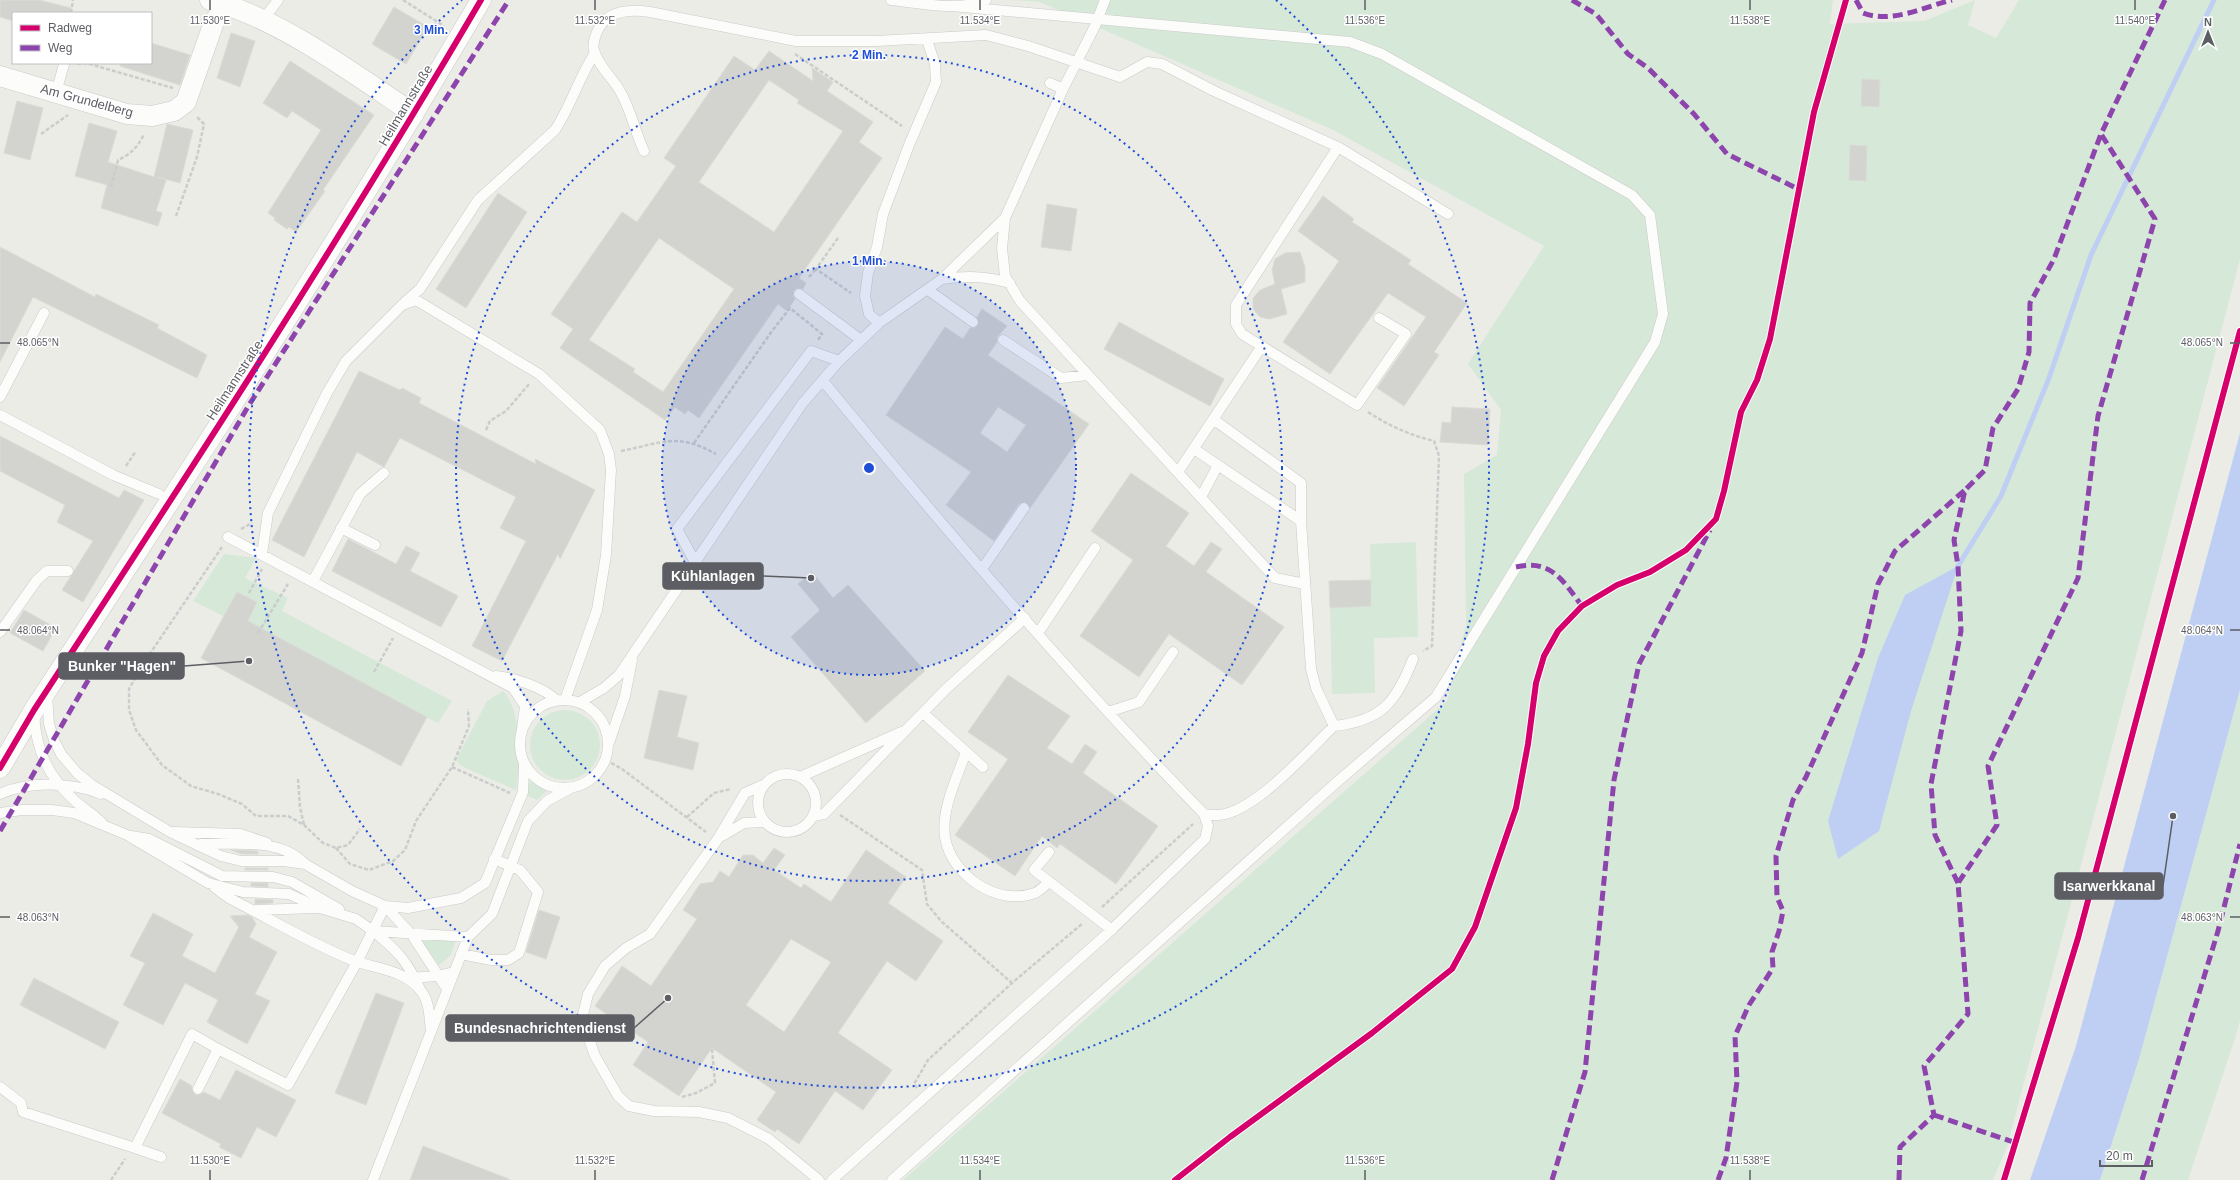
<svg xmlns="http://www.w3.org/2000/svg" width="2240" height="1180" font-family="Helvetica,sans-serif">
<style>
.green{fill:#d6e8d8}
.water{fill:#becff3}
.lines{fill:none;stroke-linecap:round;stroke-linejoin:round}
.stream{stroke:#becff3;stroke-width:5}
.building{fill:#d3d3d0;stroke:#dbdbd6;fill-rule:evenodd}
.lane-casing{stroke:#c9c9c9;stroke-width:11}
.street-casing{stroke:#c9c9c9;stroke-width:21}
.path{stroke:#c9cdcc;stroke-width:2.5;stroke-dasharray:4 2;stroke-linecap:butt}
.lane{stroke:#fcfcfb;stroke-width:10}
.street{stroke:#fcfcfb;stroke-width:20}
.quiet{stroke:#8e44ad;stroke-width:5;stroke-dasharray:10 5;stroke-linecap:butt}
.cycleway-casing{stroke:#fff;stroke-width:8}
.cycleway{stroke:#d6006c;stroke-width:6}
.ticks{fill:none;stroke:#5d5e64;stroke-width:1.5}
.ring{fill:none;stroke:#1d4ed8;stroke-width:2;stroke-dasharray:2 4}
.labels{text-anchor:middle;stroke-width:3;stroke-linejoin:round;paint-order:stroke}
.street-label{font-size:13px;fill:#5d5e64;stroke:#fff}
.ticks-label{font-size:10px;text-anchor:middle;fill:#5d5e64;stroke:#fff;stroke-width:3;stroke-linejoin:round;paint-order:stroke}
.centre{fill:#1d4ed8;stroke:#fff;stroke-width:2}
.ring-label{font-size:12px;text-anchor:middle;font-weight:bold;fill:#1d4ed8;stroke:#fff;stroke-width:3;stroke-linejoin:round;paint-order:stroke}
.leader{fill:none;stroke:#5d5e64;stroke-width:1.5}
.callout-dot{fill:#5d5e64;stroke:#fff;stroke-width:1.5}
.callout{fill:#5d5e64;stroke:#5d5e64;stroke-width:1.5}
.callout-label{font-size:14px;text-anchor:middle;font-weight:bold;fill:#fff}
</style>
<rect width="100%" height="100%" fill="#ecece7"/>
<path class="green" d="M1011,0H1833L1830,24L1924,21L1975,0L1968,25L1996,38L2019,0H2240V259L2007,1147L1993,1180H903L1447,701L1466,625L1464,474L1497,455L1501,410L1468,364L1544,246L1333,130L1040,2Z
M1416,542L1418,637L1374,638L1375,693L1332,694L1330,608L1371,606L1370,544Z
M224,554L256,558L245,578L288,598L282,611L452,701L438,723L193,601Z
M2240,690V1021L2235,1038L2188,1180H2100L2139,1059Z
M503,691C522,709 521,766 516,790L461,766L456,760L487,701Z
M530 745a35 35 0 1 1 70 0a35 35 0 1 1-70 0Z
M531,779L549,789L537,800L526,795Z
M422,939L456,941L450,956L439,965L422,942Z"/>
<path class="water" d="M2240,433V690L2139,1059L2100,1180H2030L2076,1046Z
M1958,566L1911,711L1879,831L1838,859L1828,821L1878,658L1905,595Z"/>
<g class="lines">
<path class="stream" d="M1958,566L2001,496L2049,378L2091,255L2214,0"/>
</g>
<path class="building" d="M0,0H39L71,8L70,13H13V21L0,17Z
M394,7L428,27L406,64L372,44Z
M231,33L255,41L240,87L217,78Z
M151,43L190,55L180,85L120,66V63H151Z
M769,51L813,81L812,68L833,82L827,91L873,122L859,142L882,158L799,278L806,283L803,289L797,288L794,290L793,296L795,299L787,311L778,304L699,418L688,410L685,414L675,407L665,420L560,348L573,329L551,314L622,212L637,222L676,166L664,158L734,56L755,70ZM769,80L799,100L797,103L843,131L774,232L699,182ZM659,238L734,289L663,392L633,372L635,369L589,340Z
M290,61L374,115L323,190L325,191L296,232L289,227L287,229L274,220L275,218L268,213L321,130L292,111L287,118L263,103Z
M1862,79L1880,80L1879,107L1861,106Z
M17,101L43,108L30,160L4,153Z
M89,123L117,131L108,162L154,177L167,124L193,130L180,183L157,177L166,180L156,211L162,213L158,226L101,208L107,185L75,176Z
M1850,145L1867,146L1866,181L1849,180Z
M498,193L527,212L466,308L436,289Z
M1323,196L1354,219L1352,222L1411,260L1408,264L1467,303L1434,352L1439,355L1404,406L1377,388L1426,317L1388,293L1330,374L1283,342L1339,261L1298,231Z
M1047,204L1077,209L1071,251L1041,247Z
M0,247L95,297L96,294L159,325L157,328L207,355L197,378L33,297L0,362Z
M1300,252L1305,267V282L1281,289L1287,314L1270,319L1260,317L1253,309V298L1260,290L1275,284L1272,270L1275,259L1285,253Z
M982,309L1007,326L997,337V342L988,355L1089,424L1030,508L1025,502L1019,504L994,541L946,505L971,472L886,415L945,327L963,339L970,328H975L978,325L977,317ZM998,407L1026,425L1007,452L980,433Z
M1119,322L1224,379L1210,406L1104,349Z
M359,371L400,390L402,388L421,398L419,403L536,464L535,459L595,490L560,559L558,554L502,661L472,646L526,541L500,528L516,497L400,438L384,467L357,452L304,557L272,540Z
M1452,407L1490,409L1488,445L1440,442L1442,422L1451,423Z
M0,436L119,498L124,490L144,500L83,602L62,590L93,541L57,522L65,505L0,471Z
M1131,473L1189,513L1166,546L1194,566L1211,542L1222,549L1206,572L1284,627L1242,685L1169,634L1139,677L1080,636L1133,560L1091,531Z
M348,539L396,564L406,546L420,553L410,571L458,596L441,627L332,571Z
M812,572L833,598L848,585L925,671L866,723L791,637L820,610L798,584Z
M1371,580V606L1330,608L1329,581Z
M237,592L257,602L248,621L427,717L401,766L201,658Z
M24,610L56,628L43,651L10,633Z
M1008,675L1070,716L1047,748L1072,764L1085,744L1097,752L1083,773L1158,826L1116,884L1060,844L1057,848L1042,836L1015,876L955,835L1008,759L968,732Z
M659,690L687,696L677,737L699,743L693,770L644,758Z
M774,848L785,855L774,870L801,888L804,884L831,902L866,850L906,877L888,903L943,941L916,981L887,961L838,1033L892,1070L863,1110L835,1091L799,1144L777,1129L775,1132L757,1120L776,1092L712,1048L679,1096L633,1065L648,1042L595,1006L622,966L651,986L697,919L683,910L700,884L713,882L720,871L729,877L743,855H753L763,863ZM791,939L831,962L784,1032L746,1005Z
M231,850L258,851V854H242Z
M245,868H268V870H245Z
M251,883H268V887L251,886Z
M255,899L273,900V903L255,904Z
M539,910L560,917L546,959L526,952Z
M153,913L193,934L182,956L215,973L239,927L230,916L247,915L252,917L256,924L249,937L277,952L255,994L270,1001L247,1044L207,1022L218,1000L185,983L163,1025L123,1005L145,963L130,956Z
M34,978L119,1022L105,1049L20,1005Z
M376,993L404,1003L366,1105L335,1093Z
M236,1070L296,1100L276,1137L257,1127L241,1158L219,1147L221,1144L162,1113L180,1079L192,1086V1090L195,1095H199L204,1092L220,1100Z
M423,1146L509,1179V1180H410Z"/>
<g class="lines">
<g class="lane-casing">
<path id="lane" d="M891,0C920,3 958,12 986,0
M263,20L278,0
M1050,83L1063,89
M56,93L64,64
M1338,147L1448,214
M644,151C635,132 631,110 620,91C612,77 598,66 594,50C592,44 595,37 597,32C606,10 630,9 650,12L796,41H876L986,35L1028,46L1120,77L1147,62L1162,64L1214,91L1338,147L1236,305V324L1242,334L1357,405L1406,334L1379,318
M1005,218L1002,248L1005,276L1020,301L1275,578L1305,584
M942,279C967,276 986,276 1010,283
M928,290L973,322
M799,294L861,340
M405,302L420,289L478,200L555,130C571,106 579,77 595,53
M879,323L869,314L865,296L868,273L877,247L883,214L909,145L936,82L935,64L927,40
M1003,340L1061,378L1088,375
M823,381C945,529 1070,676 1204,814L1208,826L1205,839L1108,933L832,1180
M0,397L44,313
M0,415L113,475L159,494
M1194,449L1301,521
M1178,472L1262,346
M1201,497L1218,465
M341,528L375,545
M228,537L513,688L525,706L522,729
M262,554L268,513L327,393L346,361L402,305L416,300L539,374L600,430L609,454L611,470L606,555L597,610L565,700
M695,562L677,529L811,351L839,361
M982,569L1024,508
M313,581L360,494L384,473
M0,632L37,580L47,571H68
M1038,633L1095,548
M496,676C515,678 543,687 556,700
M47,695L49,724L54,740L61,754L77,773L92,785L170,832L221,856L241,861H284L305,864L352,891L385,906L408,908L461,898L485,883L523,792L524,765
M520 744a44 44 0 1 1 88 0a44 44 0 1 1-88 0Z
M580,702L604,688L619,675L802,404L839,361L879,323L942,279L1005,218L1063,89L1095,26L1105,0
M1108,712L1139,702L1173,652
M923,713L983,767
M34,714C36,751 48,776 75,801C84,809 94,814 102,823
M1334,726C1382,721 1396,702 1413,659
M609,743L625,696L632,660
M966,752C957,778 941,809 945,837C951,875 997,907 1035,893C1040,891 1045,885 1049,882
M758 803a29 29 0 1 1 58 0a29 29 0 1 1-58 0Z
M800,777L901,732
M763,785L745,793L717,840L650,934L626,948L605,966L588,994L582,1019L595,1056L618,1096L629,1106L654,1111L699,1112L728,1118L769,1139L819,1180
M0,794C30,781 71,782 101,794
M0,813L22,810H52L74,813L127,835L208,883L243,892L289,894L320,908L356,919L373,931L468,937L492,914L528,821L547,801L571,788
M1204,814C1209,815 1214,815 1219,815C1255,812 1308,751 1334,726L1316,688L1311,669L1301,521V483L1213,419
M813,816L824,814L946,689L1025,618
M174,832L240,834L267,843
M131,836L149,839L222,876L273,877L292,882L339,909
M722,836L744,823L765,822
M201,844C235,845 280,837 305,864
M1049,852L1034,870L1112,930
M214,887L229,898C270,919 310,943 352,960C375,969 404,969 421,991C430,1002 429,1017 431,1031
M256,910L317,908
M373,931C397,950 407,961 420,989
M461,954L491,960H508L519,953L538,892L520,870L494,859
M410,978L437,976L454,972
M0,1087L21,1103L23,1112L135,1148L192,1034L218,1049
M198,1089L218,1049L288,1085L357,962L385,906L412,935L447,989
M135,1148L161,1157
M373,1180L468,937
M892,1180L1337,782L1436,697L1655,342L1663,314L1650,215L1632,195L1382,54L1350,42L952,6"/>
</g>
<g class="street-casing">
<path id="street" d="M210,0C279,18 354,74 414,114
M0,76L127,114L152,116L174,111L186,102L214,22L226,5
M0,768L34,710C187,476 340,241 481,0"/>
</g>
<path class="path" d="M403,0L444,26
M71,13L73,0
M795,54L902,126
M77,64L86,63L173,88
M41,134L68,115
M111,187L118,160C131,154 138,147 144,134
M176,216L197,157L204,124L197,117
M838,238L816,269L851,293
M809,277L816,269
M1368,412C1389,426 1410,435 1434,441L1439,456L1432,646L1423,651
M486,430L490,421L506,411L530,383
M694,443L772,331L790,308L822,334L818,340
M621,451C662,443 677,432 716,454
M126,466L136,451
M241,529L252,523
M222,547L147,658L129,689V710L136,730L162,765L191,786L218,794L242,804L256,816H288L304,825L323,843L336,848L348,845L360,829
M249,593L262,569
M258,633L288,584
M374,672L393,638
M606,760L622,769L706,832
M452,767L510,793
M298,779L300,807L304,825
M840,815L922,870L927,904L941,921L1012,983
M687,817L714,793L731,789
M336,848L350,864L369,870L393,861L405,850L416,821L452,767L469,726L468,709
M1102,907L1193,824
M917,1088L914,1084L928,1060L1012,983L1083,923
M682,1097L696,1093L715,1083L712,1049
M111,1180L125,1159"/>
<use href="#lane" class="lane"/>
<use href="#street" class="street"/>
<path class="quiet" d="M1572,0L1596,14L1628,54L1648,68L1694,114L1727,154L1798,189
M1856,0L1863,13C1892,24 1923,7 1952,0
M1516,567C1552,559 1563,581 1582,606
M0,831L249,405L509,0
M1958,883L1935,835L1931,784L1961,631L1958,566L1954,540L1965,490L1985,470L1993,428L2018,389L2029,352L2030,303L2054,259L2101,134L2165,0
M1934,1115L2016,1143
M1552,1180L1585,1072L1614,780L1639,664L1710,530
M1718,1180L1726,1158L1737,1082L1735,1036L1749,1005L1773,968L1772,952L1779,931L1783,911L1777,897L1776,856L1793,800L1806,777L1862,653L1878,584L1895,551L1965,490
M1899,1180L1900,1147L1934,1115L1924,1066L1968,1014L1958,883L1997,825L1988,766L2078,578L2098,416L2155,219L2101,134
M2142,1180L2218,931L2240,844"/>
<g class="cycleway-casing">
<path id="cycleway" d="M0,768L34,710C187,476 340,241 481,0
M1175,1180L1230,1137L1372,1033L1452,969L1475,927L1516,808L1528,744L1536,683L1544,656L1558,631L1582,606L1617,585L1650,572L1686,550L1716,519L1724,491L1741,412L1757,380L1770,339L1814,112L1846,0
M2004,1180L2078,938L2240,331"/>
</g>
<use href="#cycleway" class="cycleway"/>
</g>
<path class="ticks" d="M210,0V10M595,0V10M980,0V10M1365,0V10M1750,0V10M2135,0V10M0,343H10M2230,343H2240M0,630H10M2230,630H2240M0,917H10M2230,917H2240M210,1170V1180M595,1170V1180M980,1170V1180M1365,1170V1180M1750,1170V1180"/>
<circle cx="869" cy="468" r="207" fill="#1d4ed8" fill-opacity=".12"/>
<g class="ring">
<circle cx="869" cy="468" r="207"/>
<circle cx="869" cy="468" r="413"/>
<path d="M1276 0A620 620 0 1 1 462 0"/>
</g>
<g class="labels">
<g class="street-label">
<text transform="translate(87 100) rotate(15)" y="5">Am Grundelberg</text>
<text transform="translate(405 105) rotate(-59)" y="5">Heilmannstraße</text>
<text transform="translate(234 380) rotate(-57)" y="5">Heilmannstraße</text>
</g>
</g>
<g class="ticks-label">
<text x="210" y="24">11.530°E</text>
<text x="595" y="24">11.532°E</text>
<text x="980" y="24">11.534°E</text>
<text x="1365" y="24">11.536°E</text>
<text x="1750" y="24">11.538°E</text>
<text x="2135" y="24">11.540°E</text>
<text x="38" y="346">48.065°N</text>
<text x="2202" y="346">48.065°N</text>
<text x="38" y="634">48.064°N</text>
<text x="2202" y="634">48.064°N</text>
<text x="38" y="921">48.063°N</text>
<text x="2202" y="921">48.063°N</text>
<text x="210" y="1164">11.530°E</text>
<text x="595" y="1164">11.532°E</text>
<text x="980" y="1164">11.534°E</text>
<text x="1365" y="1164">11.536°E</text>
<text x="1750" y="1164">11.538°E</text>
</g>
<circle cx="869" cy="468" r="6" class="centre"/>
<g class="ring-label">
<text x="431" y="34">3 Min.</text>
<text x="869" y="59">2 Min.</text>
<text x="869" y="265">1 Min.</text>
</g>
<path class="leader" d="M811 578L763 576M249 661L184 666M2173 816L2163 886M668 998L634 1028"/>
<g class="callout-dot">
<circle cx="811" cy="578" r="4"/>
<circle cx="249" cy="661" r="4"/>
<circle cx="2173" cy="816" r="4"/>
<circle cx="668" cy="998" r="4"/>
</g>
<g class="callout">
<rect x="663" y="563" width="100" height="26" rx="4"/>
<rect x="59" y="653" width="125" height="26" rx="4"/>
<rect x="2055" y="873" width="108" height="26" rx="4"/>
<rect x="446" y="1015" width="188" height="26" rx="4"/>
</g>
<g class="callout-label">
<text x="713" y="581">Kühlanlagen</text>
<text x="122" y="671">Bunker "Hagen"</text>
<text x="2109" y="891">Isarwerkkanal</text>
<text x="540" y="1033">Bundesnachrichtendienst</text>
</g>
<rect x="12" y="12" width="140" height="52" fill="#ffffff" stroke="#bebfc1"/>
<rect x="20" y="25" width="20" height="6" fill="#d6006c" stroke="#bebfc1"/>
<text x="48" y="32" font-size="12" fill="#5d5e64">Radweg</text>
<rect x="20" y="45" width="20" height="6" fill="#8e44ad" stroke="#bebfc1"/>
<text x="48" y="52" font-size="12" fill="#5d5e64">Weg</text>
<g transform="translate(2208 32)" stroke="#ffffff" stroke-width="3" paint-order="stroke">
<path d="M0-3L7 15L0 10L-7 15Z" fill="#5d5e64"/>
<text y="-6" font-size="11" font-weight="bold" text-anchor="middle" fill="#5d5e64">N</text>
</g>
<path d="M2100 1160v6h52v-6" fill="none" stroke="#5d5e64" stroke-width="2"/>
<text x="2106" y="1160" font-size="12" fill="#5d5e64" stroke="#ffffff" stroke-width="3" paint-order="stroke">20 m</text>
</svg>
